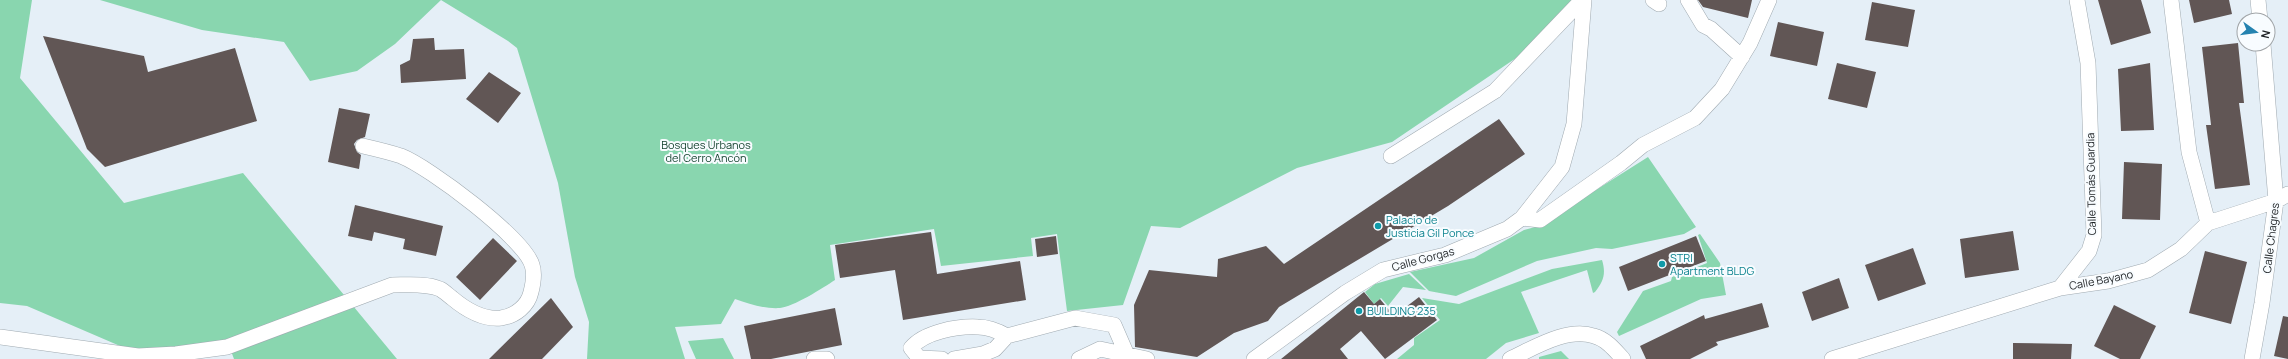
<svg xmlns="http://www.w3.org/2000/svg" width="2288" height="359" font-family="Manrope,sans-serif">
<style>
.green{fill:#89d6af}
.building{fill:#615655}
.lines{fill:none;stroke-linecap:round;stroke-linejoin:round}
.minor-casing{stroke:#a0aab1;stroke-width:16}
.minor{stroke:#fff;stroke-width:15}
.culture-dot{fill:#0f9aa8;stroke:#f8fcff;stroke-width:1.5}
.labels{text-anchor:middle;stroke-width:4;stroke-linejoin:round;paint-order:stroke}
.park-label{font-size:11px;fill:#0f3e2a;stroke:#f8fcff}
.street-label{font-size:11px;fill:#1e2225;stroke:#f8fcff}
.culture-label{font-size:11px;fill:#0d838f;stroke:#f8fcff;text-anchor:start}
</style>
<rect width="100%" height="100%" fill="#e5eff7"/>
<path class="green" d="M0,0H32L20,78L124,203L243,173L397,359H234L227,340L134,352L27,306L0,303Z
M100,0H1574L1522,54L1392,142L1297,168L1180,228L1151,226L1123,305L1067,311L1057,234L1031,238L1033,256L941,266L934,229L830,245L835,280C823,288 793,307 780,308C764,309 750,304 735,299L721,324L675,327L685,359H587L589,322L575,277L558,183L517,48L508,41L441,0L395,44L357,71L310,81L284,42L202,30Z
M1648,157L1696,227L1684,234L1612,249L1596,248L1537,261L1456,296L1429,291L1410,272L1474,258L1524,230L1539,226Z
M1700,234L1720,263L1726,295L1701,299L1619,336L1617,332L1643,291L1671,281L1672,277L1707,263L1698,235Z
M1602,260C1606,273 1604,281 1595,292L1593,293L1587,270L1521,292L1539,333L1506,343L1486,359H1397L1414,345V338L1440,320L1422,298L1459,304L1552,269Z
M1409,274L1426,290L1403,287L1388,306L1381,298L1374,304L1365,292L1375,284Z
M723,338L734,359H696L688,341Z
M1561,351L1569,359H1539V357Z"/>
<path class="building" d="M1698,0H1752L1748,18L1703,7Z
M2098,0H2141L2151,33L2111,45Z
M2189,0H2229L2232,14L2194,23Z
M1872,2L1915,10L1908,47L1865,40Z
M1778,22L1824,32L1817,66L1770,56Z
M43,36L144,56L148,72L235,48L257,121L105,167L87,149Z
M434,38L435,50L464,49L466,79L401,83L400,65L410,60L413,39Z
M2238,43L2244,103H2239L2250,185L2215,189L2206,125H2211L2202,47Z
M1837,63L1876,72L1867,108L1828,99Z
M2150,63L2154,130L2121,131L2118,69Z
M489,72L521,93L498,123L466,99Z
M339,108L370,114L365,137L357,140L354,144L357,152L361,155L359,169L328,162Z
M1499,119L1525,154L1448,206L1279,307L1268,321L1234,333L1197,357L1135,347L1134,305L1149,270L1217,277L1218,259L1266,246L1284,264Z
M2124,162L2162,164L2160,220L2122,219Z
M355,205L443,226L436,256L403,249L405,239L374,232L372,241L348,236Z
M2013,231L2019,270L1965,278L1960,239Z
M931,232L937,274L1020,261L1026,300L903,320L895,270L840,278L835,245Z
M1056,236L1058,254L1037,257L1035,239Z
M1696,236L1706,261L1628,291L1619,267Z
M493,238L517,261L480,300L456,277Z
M1913,248L1926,284L1878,301L1865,265Z
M2205,251L2247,262L2231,324L2189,313Z
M1839,278L1849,308L1812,321L1802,292Z
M1364,292L1374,304L1380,299L1394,316L1419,297L1437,320L1385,359L1361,331L1340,349L1348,359H1281Z
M551,298L573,327L542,359H489Z
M1762,303L1769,327L1716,342L1718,345L1690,359H1646L1640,346L1704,315L1705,319Z
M2114,305L2156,326L2140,359H2120L2094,346Z
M835,308L842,345L771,359H751L744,326Z
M2283,316L2288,317V359L2274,356Z
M2013,343L2072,344L2071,359H2013Z"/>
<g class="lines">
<g class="minor-casing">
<path id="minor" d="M1653,0L1659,4
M1688,0L1703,25L1711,29L1742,57
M2171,0L2189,152L2208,223
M2258,0L2260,20
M1391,156L1495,91L1582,0
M1522,218L1540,220L1621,163L1643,145L1695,118L1722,89L1750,43L1769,0
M2060,288L2108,281L2148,270L2181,249L2208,223L2276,201L2288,194
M0,337L138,356L176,354L227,347L392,285C406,285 426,283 440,289C444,291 448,295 452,298C465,309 482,320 501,318C515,316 528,306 531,292C533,284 535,273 532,265C524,238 429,167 401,156C389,152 376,149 363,146
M814,359H827
M942,359L919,358L911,348C924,332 957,326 978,327C989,327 998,331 1007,336
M954,359L983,354L995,349L1007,336L1075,318L1114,325L1127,355
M1079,359L1100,349L1147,359
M1254,359L1345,293L1383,270L1445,255L1507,229L1522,218L1562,167L1574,124L1584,0
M1510,359C1534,348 1567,327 1594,336C1606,339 1615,350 1623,359
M1832,359L2060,288L2089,251L2094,235L2088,63L2077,0
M2252,359L2262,303L2276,201L2263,44"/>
</g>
<use href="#minor" class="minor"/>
</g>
<g class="culture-dot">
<circle cx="1378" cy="226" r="4"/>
<circle cx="1662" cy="264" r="4"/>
<circle cx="1359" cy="311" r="4"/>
</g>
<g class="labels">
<g class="park-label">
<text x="706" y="149">Bosques Urbanos<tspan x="706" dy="13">del Cerro Ancón</tspan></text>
</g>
<g class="street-label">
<text transform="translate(2091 184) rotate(-91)" y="4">Calle Tomás Guardia</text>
<text transform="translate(2271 238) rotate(-83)" y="4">Calle Chagres</text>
<text transform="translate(1423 259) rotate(-15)" y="4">Calle Gorgas</text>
<text transform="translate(2101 280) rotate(-11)" y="4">Calle Bayano</text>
</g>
<g class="culture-label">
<text x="1386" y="224">Palacio de<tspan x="1386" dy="13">Justicia Gil Ponce</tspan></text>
<text x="1670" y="262">STRI<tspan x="1670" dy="13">Apartment BLDG</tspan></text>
<text x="1367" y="315">BUILDING 235</text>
</g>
</g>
<g transform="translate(2256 32) rotate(104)"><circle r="19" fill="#f8fcff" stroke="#a1a5a8"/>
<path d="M0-3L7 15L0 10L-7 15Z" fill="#2583b0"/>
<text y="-6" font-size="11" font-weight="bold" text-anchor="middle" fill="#1e2225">N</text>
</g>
</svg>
